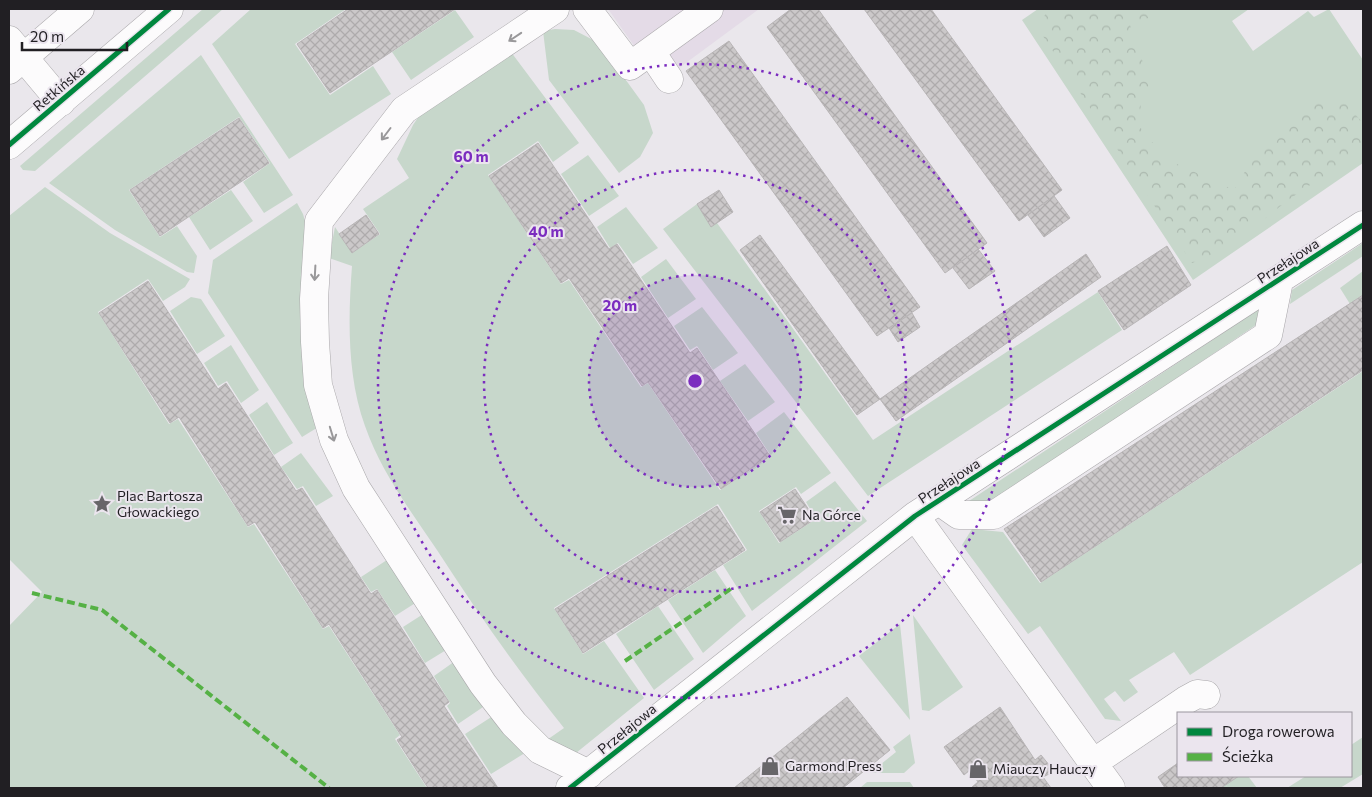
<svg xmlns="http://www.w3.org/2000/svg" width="1372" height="797" font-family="Commissioner,sans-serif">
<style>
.commercial{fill:#e4dbe7}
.green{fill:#c7d7cb}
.forest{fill:url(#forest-crowns)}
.building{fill:url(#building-cross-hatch);stroke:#b8b5b6}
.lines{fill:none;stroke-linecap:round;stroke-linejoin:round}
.minor-casing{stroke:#a9a7aa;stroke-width:29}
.minor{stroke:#fcfbfc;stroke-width:28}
.quiet{stroke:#55b145;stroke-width:4;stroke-dasharray:8 4;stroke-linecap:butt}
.cycleway-casing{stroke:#ebe5ee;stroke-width:8}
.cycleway{stroke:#00873e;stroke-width:5}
.oneway{stroke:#99989a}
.ring{fill:none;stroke:#7b2cbf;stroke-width:2.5;stroke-dasharray:2.5 5}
.labels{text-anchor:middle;stroke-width:4;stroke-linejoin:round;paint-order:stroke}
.street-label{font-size:14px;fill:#211f23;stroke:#ebe5ee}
.poi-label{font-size:14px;fill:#211f23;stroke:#ebe5ee;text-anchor:start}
.centre{fill:#7b2cbf;stroke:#ebe5ee;stroke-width:2.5}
.ring-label{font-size:15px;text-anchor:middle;font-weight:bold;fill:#7b2cbf;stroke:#ebe5ee;stroke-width:4;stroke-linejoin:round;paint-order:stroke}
</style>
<defs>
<pattern id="forest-crowns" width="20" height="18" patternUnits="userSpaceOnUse" patternTransform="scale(1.25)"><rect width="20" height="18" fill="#c7d7cb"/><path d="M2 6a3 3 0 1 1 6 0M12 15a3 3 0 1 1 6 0" fill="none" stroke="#abb8ae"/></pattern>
<pattern id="building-cross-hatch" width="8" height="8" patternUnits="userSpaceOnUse" patternTransform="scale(1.25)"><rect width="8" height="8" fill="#cbc8c9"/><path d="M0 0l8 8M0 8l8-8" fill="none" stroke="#aeabac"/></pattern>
</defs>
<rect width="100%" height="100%" fill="#eae7ec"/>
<path class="commercial" d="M608,9H759L660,82Z"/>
<path class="green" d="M203,9H223L35,171L23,170L20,166Z
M251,9H346L295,44L330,95L373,66L391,94L289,159L212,44Z
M1038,9H1249L1232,21L1253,51L1308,11L1314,17L1329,9L1363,60V163L1193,280L1022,20Z
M455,10L474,37L411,80L392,52Z
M555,29L574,30L599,43L644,105L653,133L640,157L619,173L549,80L543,31Z
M511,52L579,143L553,162L538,141L488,175L561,284L569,280L641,387L648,383L720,490L771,456L756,433L784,412L831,473L801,494L796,487L759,511L779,543L816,519L806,502L835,481L867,521L752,611L723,565L747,550L718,504L554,608L583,654L604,641L644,698L576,753L544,742L564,728C518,671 477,612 437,550C410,510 381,472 365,426C347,376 348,318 352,266L329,258L335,227L352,253L380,234L363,209L409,178L397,159L413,125L423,110Z
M201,55L293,195L264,213L243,182L270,163L239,117L129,190L160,237L177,226L197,256L194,273L187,272L115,230L49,183Z
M588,155L619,196L589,216L561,174Z
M45,187L110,233L190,279L185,287L163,301L148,279L98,312L169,424L178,419L248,527L254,524L323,629L329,626L400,735L395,739L427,788H9V626L42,592L9,559V216Z
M231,190L253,221L210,250L189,217Z
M297,203L303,214L307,228L320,426L302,437L208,293L213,260Z
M697,204L717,223L873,440L1098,292L1122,330L868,496L663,229Z
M626,207L658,248L633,264L618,243L610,248L597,227Z
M1363,243V256L1290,304L1292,290Z
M666,259L696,299L668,318L641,277Z
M1363,271V295L1350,304L1340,288Z
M191,297L201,299L225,336L197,354L170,311Z
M1265,305V319L992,502L969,501Z
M702,307L738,353L713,370L697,346L690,350L674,326Z
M231,345L259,390L241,403L227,381L218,386L204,363Z
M745,364L775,402L748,421L720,381Z
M1363,371V562L1190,675L1174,652L1129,680L1138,692L1124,702L1115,691L1104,699L1121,721L1105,719L1040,626L1028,634L962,545L972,529L1003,532L1040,583Z
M267,402L293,443L274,455L249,415Z
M301,453L333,496L316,506L303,486L297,489L281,467Z
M393,556L420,600L395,616L377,589L371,592L361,577Z
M715,570L746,616L703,653L668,600Z
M658,606L694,659L654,690L616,634Z
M428,611L451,647L425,663L403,627Z
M913,615L963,687L929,711L922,710Z
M900,624L910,720L859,656Z
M458,659L489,703L458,724L447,706L450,703L434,676Z
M496,714L528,751L491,774L465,734Z
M910,734L915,763L904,773H870L896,752L893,747Z
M1363,737V774L1340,788H1287L1306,776H1351V745Z
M1239,776H1248L1257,788H1221Z
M867,782H910L914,788H860Z"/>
<path class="forest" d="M1051,9H1158L1156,15L1130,25L1142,60L1152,79L1141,102L1139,126L1166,159L1234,190L1256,153L1316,99L1346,104L1363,123V145L1360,155C1338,168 1315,181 1294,196C1261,220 1231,249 1192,263L1039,30L1046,12Z"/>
<path class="building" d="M348,9H455L330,93L297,44Z
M791,9H818L987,243L945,273L767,27Z
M864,9H931L1062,190L1019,221Z
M729,41L920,307L877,336L686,71Z
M239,118L269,163L160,236L130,190Z
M538,143L609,249L617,244L690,353L697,348L770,456L721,489L648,382L642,386L569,278L561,283L489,176Z
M719,190L733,212L711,227L697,204Z
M1054,196L1070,218L1044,237L1028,215Z
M366,215L379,234L352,253L339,234Z
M760,235L880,399L857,415L740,250Z
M1167,246L1191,285L1124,330L1098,291Z
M978,249L995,271L969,289L953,268Z
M1086,254L1101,277L896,421L880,399Z
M148,281L218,389L226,383L296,491L302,488L371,594L377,590L449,702L444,706L498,788H428L397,740L402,737L329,624L323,628L255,522L248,526L179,417L170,423L99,313Z
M1363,295V370L1041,582L1004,529Z
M912,313L920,327L898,342L889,328Z
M795,489L815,519L780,542L760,512Z
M717,506L745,550L583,653L555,609Z
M847,697L890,750L843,788H734Z
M1000,707L1035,760L1041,755L1050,766L1053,772L1043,777L1051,788H973L972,787L978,782L970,770L964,775L944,747Z
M1178,763V776H1239L1221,788H1165L1158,777Z"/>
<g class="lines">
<g class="minor-casing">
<path id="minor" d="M555,9L404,110L319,221L314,299L315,342L318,385L334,440L356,488L483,684L514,724L540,750L589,774
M587,9L630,66L709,9
M9,40L61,102
M651,52L669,79
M9,70L80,9
M9,145L169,9
M939,501L959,515H994L1268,335L1279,281
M915,516L1111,788
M1093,763L1186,700L1197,694L1206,695
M570,788L915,516L1363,225"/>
</g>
<use href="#minor" class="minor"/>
<path class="quiet" d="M32,593L102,610L329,788
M625,661L732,588"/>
<g class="cycleway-casing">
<path id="cycleway" d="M9,145L169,9
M570,788L915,516L1363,225"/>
</g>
<use href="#cycleway" class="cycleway"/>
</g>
<defs><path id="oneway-shaft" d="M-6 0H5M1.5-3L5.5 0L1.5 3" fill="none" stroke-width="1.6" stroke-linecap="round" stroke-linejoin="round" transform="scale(1.25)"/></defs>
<g class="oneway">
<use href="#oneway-shaft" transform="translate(515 37) rotate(146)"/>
<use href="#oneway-shaft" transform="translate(386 134) rotate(127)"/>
<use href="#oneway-shaft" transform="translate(315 273) rotate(93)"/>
<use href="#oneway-shaft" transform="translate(332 434) rotate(73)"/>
</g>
<circle cx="695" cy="381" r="106" fill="#7b2cbf" fill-opacity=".12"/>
<g class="ring">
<circle cx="695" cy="381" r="106"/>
<circle cx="695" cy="381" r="211"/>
<circle cx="695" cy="381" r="317"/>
</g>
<defs>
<g id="sight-bare" transform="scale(1.5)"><path d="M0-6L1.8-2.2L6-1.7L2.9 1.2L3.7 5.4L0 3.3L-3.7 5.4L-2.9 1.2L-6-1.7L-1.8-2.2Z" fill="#676569" stroke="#ebe5ee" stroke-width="2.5" paint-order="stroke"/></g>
<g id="supermarket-bare" transform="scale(1.5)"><path d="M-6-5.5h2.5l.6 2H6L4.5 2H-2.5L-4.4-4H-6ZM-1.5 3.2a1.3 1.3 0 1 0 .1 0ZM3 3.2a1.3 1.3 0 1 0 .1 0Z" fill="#676569" stroke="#ebe5ee" stroke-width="2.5" paint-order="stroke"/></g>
<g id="shop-bare" transform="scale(1.5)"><path d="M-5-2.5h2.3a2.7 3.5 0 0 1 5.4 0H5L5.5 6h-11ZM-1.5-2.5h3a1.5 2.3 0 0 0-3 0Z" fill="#676569" stroke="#ebe5ee" stroke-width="2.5" paint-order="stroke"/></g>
</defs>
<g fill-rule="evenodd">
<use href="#sight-bare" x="102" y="504"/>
<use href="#supermarket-bare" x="787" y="515"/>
<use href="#shop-bare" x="770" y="766"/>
<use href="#shop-bare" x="978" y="769"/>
</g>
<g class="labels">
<g class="street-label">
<text transform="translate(59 88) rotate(-40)" y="5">Retkińska</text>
<text transform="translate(1288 261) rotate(-33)" y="5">Przełajowa</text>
<text transform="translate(949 481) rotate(-33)" y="5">Przełajowa</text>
<text transform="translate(627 729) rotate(-39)" y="5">Przełajowa</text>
</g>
<g class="poi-label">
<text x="117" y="501">Plac Bartosza<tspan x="117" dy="16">Głowackiego</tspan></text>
<text x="802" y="520">Na Górce</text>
<text x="785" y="771">Garmond Press</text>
<text x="993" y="774">Miauczy Hauczy</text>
</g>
</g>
<circle cx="695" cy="381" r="8" class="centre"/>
<g class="ring-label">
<text x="471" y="162">60 m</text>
<text x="546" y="237">40 m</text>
<text x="620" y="311">20 m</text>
</g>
<rect width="1372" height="797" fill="none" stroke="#211f23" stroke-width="20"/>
<rect x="1177" y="712" width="175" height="65" fill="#ebe5ee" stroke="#9a969d"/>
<rect x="1187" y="728" width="25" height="8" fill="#00873e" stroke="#9a969d"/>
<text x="1222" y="737" font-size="15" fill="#211f23">Droga rowerowa</text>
<rect x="1187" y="753" width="25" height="8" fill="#55b145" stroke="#9a969d"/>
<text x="1222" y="762" font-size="15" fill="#211f23">Ścieżka</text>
<path d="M22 42v8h105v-8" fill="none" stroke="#211f23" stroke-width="2.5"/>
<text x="30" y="42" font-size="15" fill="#211f23" stroke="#ebe5ee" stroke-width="4" paint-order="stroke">20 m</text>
</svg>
